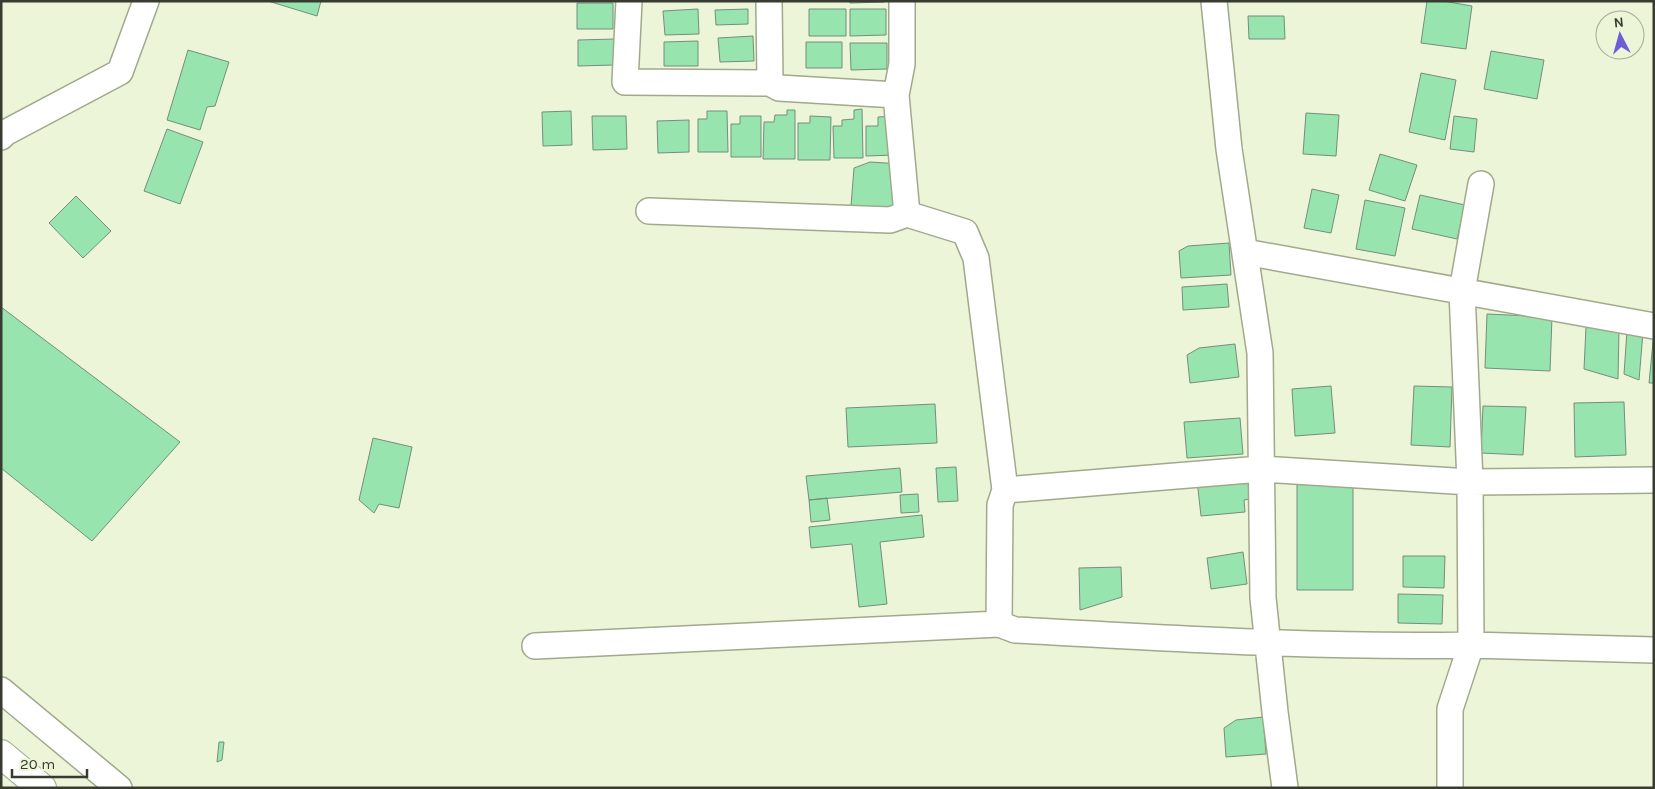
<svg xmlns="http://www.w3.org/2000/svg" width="1655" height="789" font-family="Karla,sans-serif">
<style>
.building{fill:#97e4ae;stroke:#758e7c}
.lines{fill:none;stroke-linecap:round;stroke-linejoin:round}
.minor-casing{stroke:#a1a98d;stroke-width:28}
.highway-casing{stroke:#a1a98d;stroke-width:30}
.minor{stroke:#fff;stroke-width:25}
.highway{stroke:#fff;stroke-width:28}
</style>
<rect width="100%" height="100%" fill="#ecf5d8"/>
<path class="building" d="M268,1H321L317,16Z
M849,1H884V2L850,3Z
M1427,1H1443L1472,6L1466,49L1421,43Z
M577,3H613V29H577Z
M698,9L699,34L665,35L663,11Z
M748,9V24L716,25L715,10Z
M809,9H846V36H809Z
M850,9H886V35L850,36Z
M1248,16H1284L1285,39H1249Z
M753,36L754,61L720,62L718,38Z
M615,39V65L578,66V40Z
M698,41V66H664V42Z
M806,42H842V68H806Z
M850,43H887V69L851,70Z
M188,50L229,62L215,106L207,107L200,130L167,120Z
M1491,51L1544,60L1537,99L1484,89Z
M1421,73L1456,80L1445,140L1409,132Z
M862,109L863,158H834L833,126H842V120L854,119V110Z
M787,110H795V159H763L764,122H774L775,115H787Z
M571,111L572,145L543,146L542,112Z
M707,111H727L728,152H698V119H707Z
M1306,113L1339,115L1336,156L1303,154Z
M592,116H626L627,149L593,150Z
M740,116H761V157H731V124H740Z
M810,116L831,117L830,160H798V123H810Z
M897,116V155L866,156V126H878V117Z
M1454,116L1477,119L1474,152L1450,149Z
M689,120V152L658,153L657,121Z
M167,129L203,142L180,204L144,191Z
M1380,154L1417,165L1405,201L1369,190Z
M870,162L901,164L897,210L851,206L854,168Z
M1312,189L1339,195L1331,233L1304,228Z
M1420,195L1465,205L1457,239L1412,229Z
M76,196L111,231L83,258L49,223Z
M1365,200L1405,208L1395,256L1356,249Z
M1229,243L1231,275L1181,278L1179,251L1188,246Z
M1227,284L1229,307L1183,310L1182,287Z
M1,307L180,442L92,541L1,468Z
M1487,314L1552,317L1550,371L1485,368Z
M1586,327L1619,329L1618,379L1584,369Z
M1627,331L1643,332L1639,380L1624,374Z
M1654,332V383H1649Z
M1235,344L1239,377L1190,383L1187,355L1199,348Z
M1331,386L1335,433L1295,436L1292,389Z
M1414,386L1452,387L1450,447L1411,445Z
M1624,402L1626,455L1575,457L1574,403Z
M935,404L937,443L848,447L846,408Z
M1483,406L1526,407L1523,455L1481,453Z
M1240,418L1243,454L1187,458L1184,422Z
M373,438L412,447L399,508L379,504L374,513L359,500Z
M956,467L958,501L938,502L936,468Z
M900,468L902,492L809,500L806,476Z
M1248,475L1250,499L1244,500L1245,512L1201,516L1197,480Z
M1297,484H1353V590H1297Z
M918,494L919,512L901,513L900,495Z
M827,498L830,520L811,522L809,500Z
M922,515L924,537L880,542L887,604L859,607L852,544L811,548L809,527Z
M1243,552L1247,584L1211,589L1207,558Z
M1403,556H1445L1444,588L1403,587Z
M1121,567L1122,597L1080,610L1079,568Z
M1398,594L1443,595L1442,624L1398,623Z
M1263,717L1266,754L1226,757L1224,728L1236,720Z
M219,742H224L222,760L217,762Z"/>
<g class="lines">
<g class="minor-casing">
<path id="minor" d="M629,1L625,82L770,83L779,88L896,95
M769,1L770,83
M902,1V64L896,95L907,214
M1214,1L1229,149L1260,353L1263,598L1275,712L1285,788
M1,137L5,133L120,72L146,1
M649,211L890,220L907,214L965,232L976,258L1005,490L1000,505L999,624
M1245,252L1654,326
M1005,490L1261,469L1470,482L1462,291L1481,184
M535,646L999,624L1015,630C1167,638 1319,648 1471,645L1470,482L1654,480
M1,690L119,788
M1450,788V709L1471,645L1654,650"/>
</g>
<g class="highway-casing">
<path id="highway" d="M1,754L42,788"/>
</g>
<use href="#minor" class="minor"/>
<use href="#highway" class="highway"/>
</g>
<rect width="1655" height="789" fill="none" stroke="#383b30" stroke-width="5"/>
<g transform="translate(1620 35) rotate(354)"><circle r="24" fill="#ecf5d8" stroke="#a4ab95"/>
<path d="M0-4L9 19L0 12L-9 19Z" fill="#6a5dd7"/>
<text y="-8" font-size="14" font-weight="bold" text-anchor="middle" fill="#383b30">N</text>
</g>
<path d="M12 769v8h75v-8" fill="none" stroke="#383b30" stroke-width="2.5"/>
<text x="20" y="769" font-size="15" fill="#383b30" stroke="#ecf5d8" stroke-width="4" paint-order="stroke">20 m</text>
</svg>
